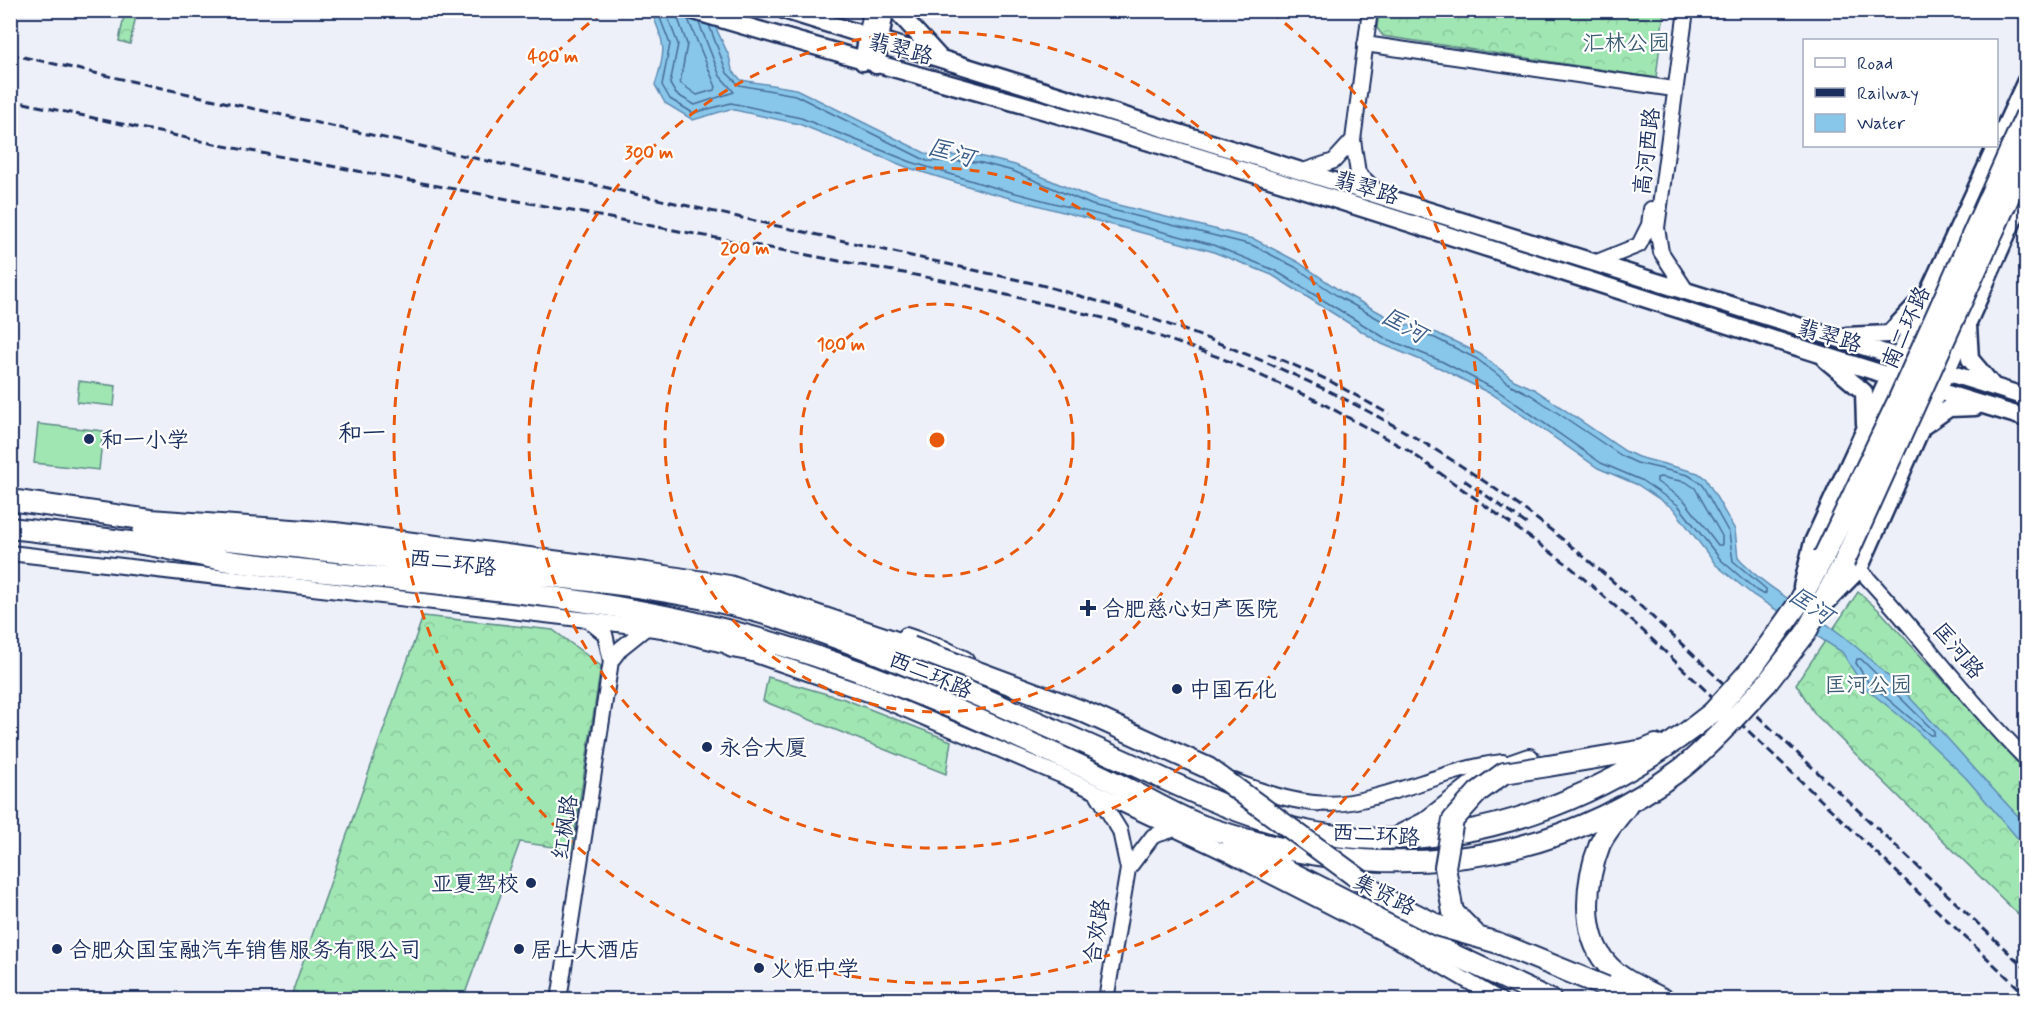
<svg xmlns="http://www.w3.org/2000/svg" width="2037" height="1010" font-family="Mynerve,'LXGW WenKai TC',sans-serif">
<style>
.green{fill:#a0e6b2;stroke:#5e8a88;stroke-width:1.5}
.forest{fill:url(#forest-crowns);stroke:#5e8a88;stroke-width:1.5}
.water{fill:#89c7ea;stroke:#5d8ab2;stroke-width:1.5}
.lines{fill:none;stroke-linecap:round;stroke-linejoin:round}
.shore{stroke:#476c96;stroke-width:1.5}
.minor-casing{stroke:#1b2f5e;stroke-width:18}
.major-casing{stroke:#1b2f5e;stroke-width:21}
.highway-casing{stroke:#1b2f5e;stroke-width:24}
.minor{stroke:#fff;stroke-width:14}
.major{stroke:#fff;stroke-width:16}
.highway{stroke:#fff;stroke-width:20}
.rail{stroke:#1b2f5e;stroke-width:3;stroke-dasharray:9 4.5;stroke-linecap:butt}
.highway-bridge-casing{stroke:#1b2f5e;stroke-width:24;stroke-linecap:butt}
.highway-bridge{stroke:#fff;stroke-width:20}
.ring{fill:none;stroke:#e8590c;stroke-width:3;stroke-dasharray:10 8}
.poi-dot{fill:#1b2f5e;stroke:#fff;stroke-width:2}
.labels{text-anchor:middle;stroke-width:4.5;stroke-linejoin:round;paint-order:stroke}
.park-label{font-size:22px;fill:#3c5d73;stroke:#fff}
.street-label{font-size:22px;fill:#1b2f5e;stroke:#fff}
.poi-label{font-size:22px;fill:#1b2f5e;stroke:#fff;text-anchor:start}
.water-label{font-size:24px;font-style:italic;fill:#3c5d88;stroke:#fff}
.neighbourhood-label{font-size:24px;fill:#1b2f5e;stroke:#fff}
.centre{fill:#e8590c;stroke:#fff;stroke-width:3}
.ring-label{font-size:18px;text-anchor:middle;font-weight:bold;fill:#e8590c;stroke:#fff;stroke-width:4.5;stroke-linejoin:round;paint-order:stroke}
</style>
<defs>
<pattern id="forest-crowns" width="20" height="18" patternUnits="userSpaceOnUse" patternTransform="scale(1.5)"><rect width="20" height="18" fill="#a0e6b2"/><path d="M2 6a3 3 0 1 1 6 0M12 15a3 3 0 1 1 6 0" fill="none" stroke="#89c69c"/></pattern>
</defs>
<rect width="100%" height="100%" fill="#edf0f9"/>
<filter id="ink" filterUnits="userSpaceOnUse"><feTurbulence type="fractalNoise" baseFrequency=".0167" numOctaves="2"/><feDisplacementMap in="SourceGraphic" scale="12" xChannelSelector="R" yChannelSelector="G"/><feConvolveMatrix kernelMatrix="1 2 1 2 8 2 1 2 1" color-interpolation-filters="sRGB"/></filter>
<g filter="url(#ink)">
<path class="green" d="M79,381L116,386L114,406L77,402Z
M38,424L103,431L99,470L34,463Z"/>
<path class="forest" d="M125,11H137L130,44L119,41Z
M1379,11H1664L1656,78L1383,36L1377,28Z
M1858,592L1881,612L2026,772V922L1815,714L1796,684Z
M423,616L553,630L601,666L572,850L520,842L463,999H290Z
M768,677L844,699L951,741L946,774L763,701Z"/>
<path class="water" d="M651,11H708L729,56L732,70L741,80L796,89L929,155L979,156L1015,165L1094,199L1254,239L1298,262L1342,292L1397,322L1437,333L1480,354L1514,380L1534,389L1625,451L1638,457L1698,473L1706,479L1735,530L1738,558C1769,592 1813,611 1848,640C1915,695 1966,763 2026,824V848L1966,778L1911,725L1863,686L1842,652L1753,595L1716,565L1674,509L1638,485L1598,468L1495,396L1440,368L1382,344L1272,275L1211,251L987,192L909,168L799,124L730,109L693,120L665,103L655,85C667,49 665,45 651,11Z"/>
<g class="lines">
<path class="shore" d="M657,10L670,44L662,85L670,99L693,113L731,103L801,118L911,162L989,186L1213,245L1274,270L1385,338L1443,362L1498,391L1601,463L1641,480L1678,505L1721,560L1757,591L1763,594L1766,593V589L1733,561L1729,533L1701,483L1688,475L1637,463L1622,456L1531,395L1511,385L1477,359L1435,338L1395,328L1339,297L1295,267L1252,245L1092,205L1013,171L978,162L927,161L795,95L739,85L727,73L709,25
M665,10L678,44L670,84L676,94L695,105L734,92L720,76L699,23
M675,10L687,44L680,83L697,95L714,90L716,87L688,19
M1660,477L1686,482L1695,488L1722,536V545H1718L1684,500L1657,482V478Z
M1857,659H1861L1934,731V735H1930L1868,682L1856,663Z"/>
<g class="minor-casing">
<path id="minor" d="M1686,10L1657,228L1661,252L1686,290
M1365,44L1667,88
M1353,140L1370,10
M1303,171L1334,161L1353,140L1358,173L1382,196
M1597,262L1639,245L1649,225L1651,209
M10,553L588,620L662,630L732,647L871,695L1060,775L1230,855L1404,944L1500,1000
M1859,569C1917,630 1966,699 2026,759
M906,635L944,648L966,659
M611,661L621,648L646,628
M1234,781C1271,795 1312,809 1351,802C1403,793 1450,768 1503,762
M1098,795L1120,831L1128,869L1106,1000
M1128,869L1153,836L1175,829
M559,1000L611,661L605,634L589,621"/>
</g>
<g class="major-casing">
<path id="major" d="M691,10C810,46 930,78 1049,112C1377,208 1700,320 2026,418
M784,10L2026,397
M896,10L938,56
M863,62L872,10
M876,65L885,10
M1968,326L1970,359L1992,385
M1846,336L1889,334L1918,303
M1826,360L1864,392L1865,424
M1922,427L1949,408L1975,407
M1802,587L1813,542L2026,81
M1826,603L1859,569L2026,191"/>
</g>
<g class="highway-casing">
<path id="highway" d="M10,500L150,520L335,533L646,573L729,586L911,647
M10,528C52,533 95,537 137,543C173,548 208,559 244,563C393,581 546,589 693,622C796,645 896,682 993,726C1037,746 1081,765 1124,787C1151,800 1178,817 1206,827C1370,883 1537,875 1681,769C1697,757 1712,741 1727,726
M143,533C250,540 357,555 464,567C568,579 675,586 775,617C893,654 1006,709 1120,759C1187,789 1255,825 1329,835C1468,854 1606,799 1713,712
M732,647L765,653
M1753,667L1798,604L1824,556
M1767,683L1805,634L1844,562
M1548,766L1644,750L1656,745
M1627,806C1618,818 1606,831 1600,844C1586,879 1580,932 1606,963C1621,981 1645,989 1665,1000
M1401,835L1425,823L1489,773L1529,759
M1233,843L1452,954L1551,1000
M1606,987L1631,1000"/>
</g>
<use href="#minor" class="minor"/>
<use href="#major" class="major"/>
<use href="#highway" class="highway"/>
<path class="rail" d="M10,54L1041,285C1204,329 1363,395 1501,493C1590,555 1668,631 1746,705C1840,793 1933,881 2026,969
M10,100L224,146L952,282L1112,320L1221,358L1318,401L1409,451L1567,564L1639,627L2026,995
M1268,354L1328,380L1389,414
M1464,480L1528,525"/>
<g class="highway-bridge-casing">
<path id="highway-bridge" d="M1824,556L1898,401L2026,115
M1844,562L2026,159
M911,647L1082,711L1208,768L1389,901L1439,926L1498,943L1606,987
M1713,712L1753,667
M1727,726L1767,683
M1475,934L1453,912L1445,867L1453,820L1478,792L1504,773L1548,766"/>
</g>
<use href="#highway-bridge" class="highway-bridge"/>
</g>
</g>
<g class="ring">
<circle cx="937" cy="440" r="136"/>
<circle cx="937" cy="440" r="272"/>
<circle cx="937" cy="440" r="408"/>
<path d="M1271 12A543 543 0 1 1 603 12"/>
</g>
<g class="poi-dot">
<circle cx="89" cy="439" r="6"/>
<path d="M1085 599h6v6h6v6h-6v6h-6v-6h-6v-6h6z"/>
<circle cx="1177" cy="689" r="6"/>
<circle cx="707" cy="747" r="6"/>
<circle cx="531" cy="883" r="6"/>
<circle cx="57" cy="949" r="6"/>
<circle cx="519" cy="949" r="6"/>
<circle cx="759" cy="968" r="6"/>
</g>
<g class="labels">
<g class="park-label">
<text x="1626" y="50">汇林公园</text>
<text x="1868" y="692">匡河公园</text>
</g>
<g class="street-label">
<text transform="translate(901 48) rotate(15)" y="8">翡翠路</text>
<text transform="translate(1646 151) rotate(-83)" y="8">高河西路</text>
<text transform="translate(1367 187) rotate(17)" y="8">翡翠路</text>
<text transform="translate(1905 327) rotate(-66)" y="8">南二环路</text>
<text transform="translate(1830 335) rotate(17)" y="8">翡翠路</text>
<text transform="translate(453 562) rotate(7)" y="8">西二环路</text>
<text transform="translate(1959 650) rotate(50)" y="8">匡河路</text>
<text transform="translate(931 674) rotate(23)" y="8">西二环路</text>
<text transform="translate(564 827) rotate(-81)" y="8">红枫路</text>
<text transform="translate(1376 834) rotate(4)" y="8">西二环路</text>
<text transform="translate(1385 894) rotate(26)" y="8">集贤路</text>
<text transform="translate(1096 931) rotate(-81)" y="8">合欢路</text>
</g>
<g class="poi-label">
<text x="101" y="447">和一小学</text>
<text x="1102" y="616">合肥慈心妇产医院</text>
<text x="1189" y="697">中国石化</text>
<text x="719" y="755">永合大厦</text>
<text x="519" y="891" text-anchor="end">亚夏驾校</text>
<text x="69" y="957">合肥众国宝融汽车销售服务有限公司</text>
<text x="531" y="957">居上大酒店</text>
<text x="771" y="976">火炬中学</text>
</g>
<g class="water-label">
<text transform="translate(951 152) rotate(16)" y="8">匡河</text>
<text transform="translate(1404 325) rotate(29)" y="8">匡河</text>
<text transform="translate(1811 605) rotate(34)" y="8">匡河</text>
</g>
<g class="neighbourhood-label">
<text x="362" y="441">和一</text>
</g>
</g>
<circle cx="937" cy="440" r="9" class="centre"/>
<g class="ring-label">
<text x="553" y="62">400 m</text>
<text x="649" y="158">300 m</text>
<text x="745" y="254">200 m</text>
<text x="841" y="350">100 m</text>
</g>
<rect width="2037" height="1010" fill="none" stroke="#fff" stroke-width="36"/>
<rect x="18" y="18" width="2001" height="974" fill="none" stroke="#1b2f5e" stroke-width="2" filter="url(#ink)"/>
<rect x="1803" y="39" width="195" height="108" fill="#ffffff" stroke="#a4acbf" stroke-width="1.5"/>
<rect x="1815" y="58" width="30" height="9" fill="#ffffff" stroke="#a4acbf" stroke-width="1.5"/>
<text x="1857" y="69" font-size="18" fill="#1b2f5e">Road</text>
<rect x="1815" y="88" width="30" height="9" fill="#1b2f5e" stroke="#a4acbf" stroke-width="1.5"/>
<text x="1857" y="99" font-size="18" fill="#1b2f5e">Railway</text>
<rect x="1815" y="114" width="30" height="18" fill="#89c7ea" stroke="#a4acbf" stroke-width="1.5"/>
<text x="1857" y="129" font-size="18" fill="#1b2f5e">Water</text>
</svg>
